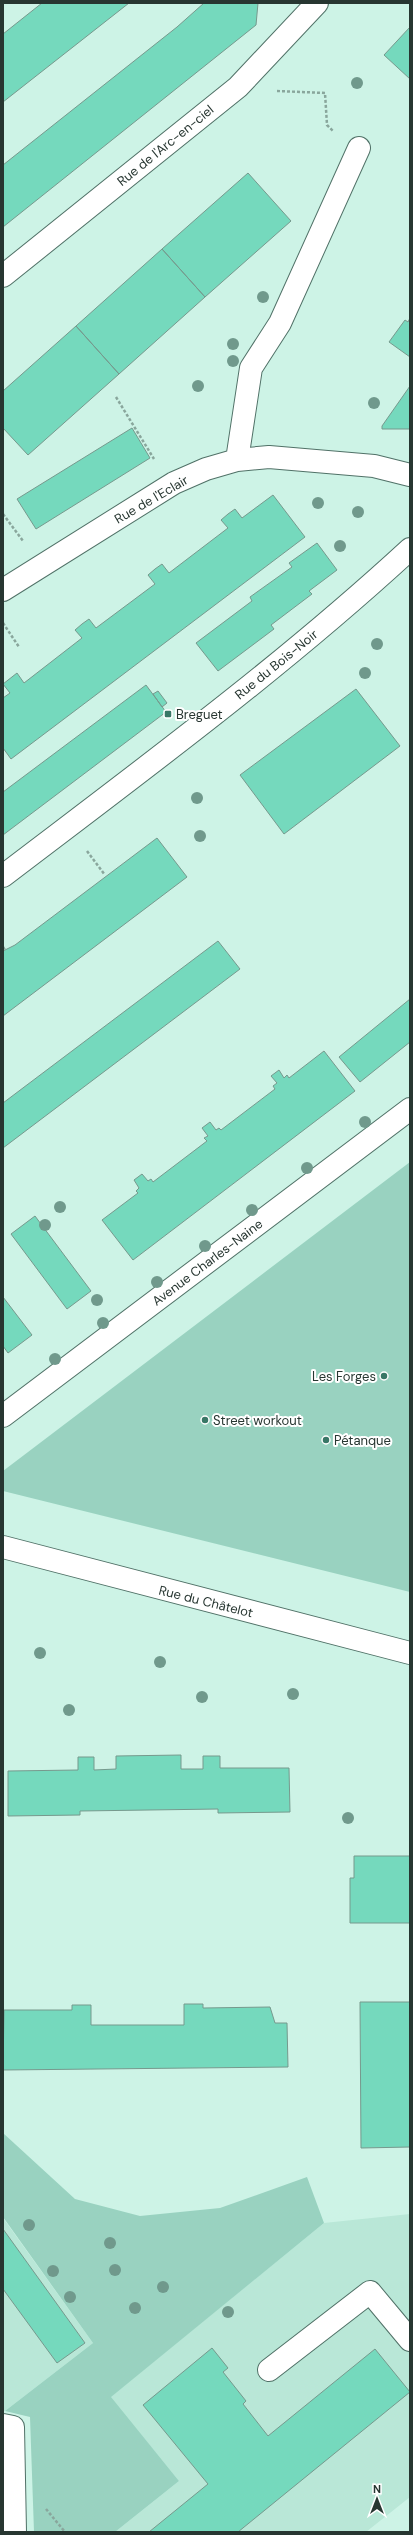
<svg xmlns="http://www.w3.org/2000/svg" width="413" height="2535" font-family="'DM Sans',sans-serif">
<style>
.built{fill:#b9e7d7}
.green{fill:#99d2c0}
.building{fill:#75d9bd;stroke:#76998d}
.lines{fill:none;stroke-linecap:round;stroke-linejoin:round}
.minor-casing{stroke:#507167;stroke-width:24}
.path{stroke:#89a69c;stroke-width:2.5;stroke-dasharray:3 2;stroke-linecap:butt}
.minor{stroke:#fff;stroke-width:22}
.tree{fill:#70998c}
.poi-dot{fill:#387766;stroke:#fff;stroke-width:1.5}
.labels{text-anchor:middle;stroke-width:4;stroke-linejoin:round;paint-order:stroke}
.street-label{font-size:13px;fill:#273631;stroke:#fff}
.poi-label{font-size:13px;fill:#273631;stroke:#fff;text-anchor:start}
</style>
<rect width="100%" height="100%" fill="#cdf3e6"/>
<path class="built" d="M410,2214V2497L366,2532H115L179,2481L110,2397L324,2223Z
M3,2218L93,2343L5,2411H3Z"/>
<path class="green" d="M410,1162V1592L3,1491V1471Z
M3,2133L75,2199L140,2216L220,2208L307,2177L324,2223L111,2397L179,2481L115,2532H34L30,2417L5,2411L93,2343L3,2217Z"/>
<path class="building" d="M42,3H129L3,102V34Z
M204,3H258L256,25L3,227V165L177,27Z
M410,27V79L384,55Z
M248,173L291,221L205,297L162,249Z
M162,249L205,297L119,374L76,326Z
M410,318V357L389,342L405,320L408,322Z
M76,326L119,374L28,455L3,428V391Z
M410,386V429H382V426Z
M132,428L150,458L36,529L17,499Z
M273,495L305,537L11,759L3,748V698L10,693L3,684L17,673L24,683L82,638L75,630L82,624L89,619L96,628L155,584L148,575L155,569L162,564L169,573L228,528L221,520L228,514L235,509L242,518Z
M317,543L337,570L309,591L312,594L271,625L274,629L218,671L196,643L252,601L250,597L292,567L289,563Z
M146,685L166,712L3,835V792Z
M356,689L400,746L284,834L240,775Z
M158,691L167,703L162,707L153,694Z
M157,838L187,877L3,1016V951L15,945Z
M218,941L240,969L3,1148V1103Z
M410,999V1042L360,1082L339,1057Z
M324,1051L355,1091L133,1260L102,1220L138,1193L136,1191L139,1188L134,1180L142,1174L148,1181L151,1179L153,1182L207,1141L204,1138L208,1136L202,1128L210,1122L216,1130L219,1128L221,1130L275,1089L273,1086L277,1083L271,1076L279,1070L284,1078L287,1075L289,1078Z
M35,1216L91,1291L67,1309L11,1234Z
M3,1297L32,1335L8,1353L3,1346Z
M181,1755V1769H203V1756H220V1768H289L290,1812L218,1813V1809L80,1811V1815L8,1816V1771L78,1770V1757H94V1770L116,1769V1756Z
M354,1856H410V1923H350V1878H354Z
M360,2002H410V2147L361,2148Z
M184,2004H203V2008L270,2007L275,2023H287L288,2067L3,2070L4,2010H72V2005H91V2025H184Z
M3,2229L85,2343L57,2363L3,2289Z
M212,2348L228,2368L223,2372L246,2401L243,2404L268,2436L375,2349L410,2392L238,2532H149L208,2484L143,2405Z"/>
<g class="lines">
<g class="minor-casing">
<path id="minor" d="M3,276L238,87L317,3
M237,460L251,368L280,323L359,148
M3,590L174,483L206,469L237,460L269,457L374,466L410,475
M3,876C142,770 282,667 410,549
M3,1416L410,1109
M3,1547L410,1653
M269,2370L370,2292L410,2340
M3,2425L13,2427L15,2532"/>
</g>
<path class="path" d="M277,91L325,93L327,125L333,131
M116,397L154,459
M3,514L23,541
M3,623L19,647
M87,851L105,875
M3,947L5,950
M46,2509L65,2532"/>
<use href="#minor" class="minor"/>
</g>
<g class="tree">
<circle cx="357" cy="83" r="6"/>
<circle cx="263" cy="297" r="6"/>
<circle cx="233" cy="344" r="6"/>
<circle cx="233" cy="361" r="6"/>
<circle cx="198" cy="386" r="6"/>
<circle cx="374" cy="403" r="6"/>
<circle cx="318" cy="503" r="6"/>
<circle cx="358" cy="512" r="6"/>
<circle cx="340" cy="546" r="6"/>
<circle cx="377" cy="644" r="6"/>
<circle cx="365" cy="673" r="6"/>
<circle cx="197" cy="798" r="6"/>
<circle cx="200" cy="836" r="6"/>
<circle cx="365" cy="1122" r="6"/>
<circle cx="307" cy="1168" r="6"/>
<circle cx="60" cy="1207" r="6"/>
<circle cx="252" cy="1210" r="6"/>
<circle cx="45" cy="1225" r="6"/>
<circle cx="205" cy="1246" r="6"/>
<circle cx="157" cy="1282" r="6"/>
<circle cx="97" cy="1300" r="6"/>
<circle cx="103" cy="1323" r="6"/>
<circle cx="55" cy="1359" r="6"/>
<circle cx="40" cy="1653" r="6"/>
<circle cx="160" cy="1662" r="6"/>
<circle cx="293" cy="1694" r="6"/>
<circle cx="202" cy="1697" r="6"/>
<circle cx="69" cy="1710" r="6"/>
<circle cx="348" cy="1818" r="6"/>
<circle cx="29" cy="2225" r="6"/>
<circle cx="110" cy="2243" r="6"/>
<circle cx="115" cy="2270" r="6"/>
<circle cx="53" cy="2271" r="6"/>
<circle cx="163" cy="2287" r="6"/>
<circle cx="70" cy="2297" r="6"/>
<circle cx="135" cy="2308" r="6"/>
<circle cx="228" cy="2312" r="6"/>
</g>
<g class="poi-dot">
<rect x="164" y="710" width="8" height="8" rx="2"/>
<circle cx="384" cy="1376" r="4"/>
<circle cx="205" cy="1420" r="4"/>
<circle cx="326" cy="1440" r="4"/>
</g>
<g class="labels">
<g class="street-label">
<text transform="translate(165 145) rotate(-39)" y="5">Rue de l'Arc-en-ciel</text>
<text transform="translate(151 499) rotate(-30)" y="5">Rue de l'Eclair</text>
<text transform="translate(276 664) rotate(-39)" y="5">Rue du Bois-Noir</text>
<text transform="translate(207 1262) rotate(-37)" y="5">Avenue Charles-Naine</text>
<text transform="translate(206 1601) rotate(14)" y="5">Rue du Châtelot</text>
</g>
<g class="poi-label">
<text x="176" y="719">Breguet</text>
<text x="376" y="1381" text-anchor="end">Les Forges</text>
<text x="213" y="1425">Street workout</text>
<text x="334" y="1445">Pétanque</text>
</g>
</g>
<rect width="413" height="2535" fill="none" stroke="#273631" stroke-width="8"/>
<g transform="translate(377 2499)" stroke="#ffffff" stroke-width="3" paint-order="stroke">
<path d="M0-3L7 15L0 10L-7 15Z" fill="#273631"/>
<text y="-6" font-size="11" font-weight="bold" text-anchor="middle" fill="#273631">N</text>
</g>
</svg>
